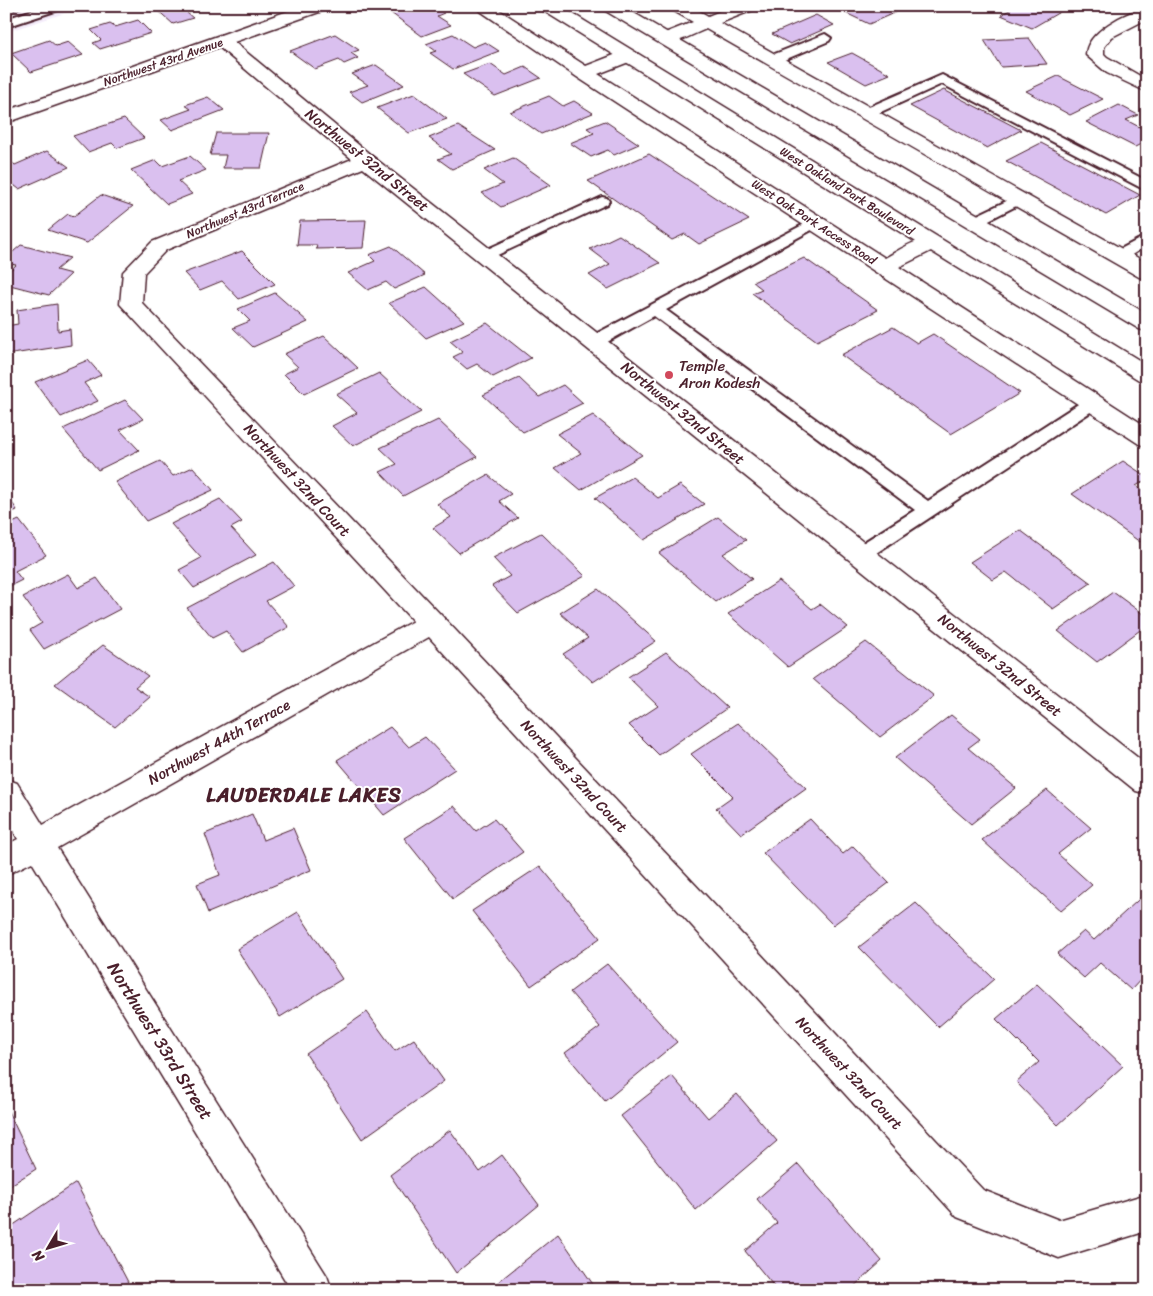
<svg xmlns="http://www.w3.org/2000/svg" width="1153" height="1296" font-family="Sriracha,sans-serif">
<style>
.built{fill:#f4ecfa}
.building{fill:#dac0ef;stroke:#4a1f2b}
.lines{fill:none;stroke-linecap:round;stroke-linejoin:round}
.service-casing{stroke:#4a1f2b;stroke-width:4}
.minor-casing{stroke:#4a1f2b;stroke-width:3}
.primary-casing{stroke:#4a1f2b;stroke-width:3}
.service{fill:#fff;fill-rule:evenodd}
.minor{fill:#fff;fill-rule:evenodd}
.primary{fill:#fff;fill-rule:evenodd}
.poi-dot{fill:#d1495b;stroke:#fff;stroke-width:2}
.labels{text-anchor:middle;stroke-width:4;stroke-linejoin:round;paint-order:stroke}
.far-street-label{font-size:12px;fill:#4a1f2b;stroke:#fff}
.street-label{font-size:15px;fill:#4a1f2b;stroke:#fff}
.poi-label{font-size:15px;fill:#4a1f2b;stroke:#fff;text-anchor:start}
.near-street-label{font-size:18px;fill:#4a1f2b;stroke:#fff}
.district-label{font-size:20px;font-weight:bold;letter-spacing:1px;fill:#4a1f2b;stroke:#fff}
</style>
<rect width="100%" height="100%" fill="#fff"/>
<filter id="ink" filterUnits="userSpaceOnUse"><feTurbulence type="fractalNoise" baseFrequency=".02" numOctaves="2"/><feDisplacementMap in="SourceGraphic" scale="10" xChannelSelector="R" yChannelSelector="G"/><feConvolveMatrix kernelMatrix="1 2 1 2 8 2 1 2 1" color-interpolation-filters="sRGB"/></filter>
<g filter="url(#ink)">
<path class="built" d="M6,6H87L6,32Z"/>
<path class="building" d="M6,6H28L6,13Z
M153,6H206V7L187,13L193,18L173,24Z
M412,6H434L444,13L437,16L451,25L422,36L391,13Z
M838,6H898L903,9L869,24L835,8Z
M1053,6L1063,10L1032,28L1001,15L1011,9L1007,6Z
M816,15L834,25L790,44L772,34Z
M138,20L151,33L100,49L93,43L101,40L91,30L110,24L115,27Z
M335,34L359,50L351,53L358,58L344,64L339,60L315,69L290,51Z
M453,34L473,47L485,42L499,51L453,69L430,53L436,51L426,44Z
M1029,38L1047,64L1001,67L984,40Z
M49,40L56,46L68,42L83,55L31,72L11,53Z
M852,53L890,74L866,84L828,62Z
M490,64L506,75L525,67L541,78L495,96L463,74Z
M376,65L404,85L362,102L349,92L368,85L352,74Z
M1058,76L1103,99L1070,115L1026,91Z
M944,90L1021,130L987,148L910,106Z
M414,94L447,119L409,133L377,108Z
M549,96L563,106L574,101L593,113L541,134L510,112Z
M208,97L224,110L172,130L161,120L191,109L185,105Z
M1119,105L1138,115L1126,120L1147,131V141L1135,147L1086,122Z
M124,119L144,138L117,148L112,143L88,152L73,136Z
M605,121L639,144L614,155L608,150L591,157L570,143L594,133L587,128Z
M458,126L495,150L452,169L438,159L451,154L429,138Z
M216,133H269L261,168H223L226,155H210Z
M1041,143L1140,195L1106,215L1006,161Z
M47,151L69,167L19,189L6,179V161L9,160L15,165Z
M649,154L749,220L699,244L685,234L672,240L588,181Z
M190,156L206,170L178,181L192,194L167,204L131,170L156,160L162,166Z
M513,158L551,185L501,207L482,193L503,184L484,170Z
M101,195L133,206L87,243L48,230L68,214L74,216Z
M366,220L363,248L316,249L317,245H297L300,221Z
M619,235L660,263L608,289L589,275L610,264L590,249Z
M21,245L70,258L56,270L71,274L49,295L6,284V274L16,265L6,263V258Z
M391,246L425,275L394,289L386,282L368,290L348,273L375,261L369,255Z
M242,251L275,284L239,299L222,281L200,290L184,273Z
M804,258L878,310L817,341L752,293L762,289L753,282Z
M426,287L464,321L426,338L389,303Z
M275,293L308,322L253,347L233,328L250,321L238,309Z
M57,304L58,331L70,329L71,345L6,355V326L18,324L17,310Z
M487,323L531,358L493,377L477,364L467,369L453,357L463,352L450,341Z
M893,327L917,343L933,334L1020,393L951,434L841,355Z
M324,336L358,368L304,394L284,374L298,367L284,354Z
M88,360L101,375L84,383L98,401L61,417L35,382Z
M379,373L421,412L353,446L332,426L357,413L336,394Z
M519,378L539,397L563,385L583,403L523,432L483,395Z
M125,400L143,419L120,430L139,450L98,470L63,429Z
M593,415L642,455L581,490L555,468L581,453L557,434Z
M438,420L477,457L403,496L380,472L397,464L380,448Z
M160,461L173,476L193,467L213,490L146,521L115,482Z
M1123,461L1147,477V479L1136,486L1147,494V537L1140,542L1072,494Z
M488,475L511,494L499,501L518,518L459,553L433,528L451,517L437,504Z
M632,477L658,498L680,485L704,504L644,540L595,498Z
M6,494L17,510L6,515Z
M220,499L242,522L231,528L256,555L194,588L179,570L201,558L171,524Z
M718,517L746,540L723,554L752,579L716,602L659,553Z
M19,520L46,555L15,571L22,580L6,588V526Z
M1020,530L1091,583L1053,609L1006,572L993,580L970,562Z
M541,533L585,576L518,613L492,586L510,576L493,558Z
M274,562L294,586L266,601L289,627L243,652L226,631L212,638L187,608Z
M68,574L78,588L97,578L120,609L44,649L30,630L42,623L23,597Z
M779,581L812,609L820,604L848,627L788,667L728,614Z
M598,589L656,641L593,682L563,654L588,638L560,613Z
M1113,592L1147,617V625L1097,662L1058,631Z
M866,642L934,696L880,737L813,679Z
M103,645L148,676L135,687L150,697L115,727L55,684Z
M666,652L727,708L659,755L629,725L658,706L628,677Z
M951,715L980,739L968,748L1016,788L971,824L895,758Z
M738,723L806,788L741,834L716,808L733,796L691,754Z
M390,727L409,747L425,737L455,769L384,815L337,760Z
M1047,790L1091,828L1058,854L1092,885L1061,911L982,840Z
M454,806L476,831L494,819L523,852L453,899L404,838Z
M252,814L263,840L293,828L311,870L208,913L197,884L220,875L205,834Z
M810,819L843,854L853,846L889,883L833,925L763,853Z
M540,866L600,938L531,986L472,911Z
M1147,892V980L1143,977L1131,990L1100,963L1084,978L1057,954L1084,931L1094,940Z
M916,903L994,979L938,1027L859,947Z
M298,912L342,979L280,1017L237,949Z
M607,964L677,1042L605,1101L565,1053L600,1027L570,992Z
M1037,984L1123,1066L1058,1125L1016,1082L1039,1062L996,1019Z
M367,1012L395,1051L414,1039L444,1081L362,1139L306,1054Z
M672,1076L708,1118L737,1094L777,1141L696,1210L621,1116Z
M6,1107L36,1169L6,1188Z
M450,1130L480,1172L502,1155L539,1205L456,1273L390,1175Z
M798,1164L882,1261L850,1290H777L745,1251L777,1223L757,1199Z
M76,1183L128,1282L117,1290H8L6,1285V1230Z
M558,1234L597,1290H488Z"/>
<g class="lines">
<g class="service-casing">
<path id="service" d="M44,6H63L61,9L6,27V19Z
M825,34L831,38L829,41L777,63L772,64L766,60L767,57Z
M942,75L1147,181V191L942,84L872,116H862L860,113L862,110Z
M1017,196L1022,197L1024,200L1022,203L979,225H969L967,222L969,219Z
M602,197L607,198L609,201L607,204L491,258H481L478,255L481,252Z
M814,219L819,220L821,223L819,226L666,310L928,501L1086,399L1092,397L1098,399L1101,403L1098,407L867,559L860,561L853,559L851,554L853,549L915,510L654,316L600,346L594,347L588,346L586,342L588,338Z
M1147,235V245C1137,251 1125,262 1113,259L1110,256L1113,253Z"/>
</g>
<g class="minor-casing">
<path id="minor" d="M302,6H327L325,10L234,42L372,156L1147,765V794L1136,791L363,168L166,250L144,273L142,303L442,616L983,1190L1059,1220L1147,1194V1231L1059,1258L957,1217L429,637L57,848L327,1276L332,1290H291L32,862L6,875V845L18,839L6,819V779L17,783L43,825L413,621L120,304L123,272L152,242L352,159L219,47L6,123V111Z
M473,6H493L586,66L622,52L628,51L634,52L637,56L634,60L598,74L885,258C900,250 922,234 939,239L942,243L939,247L899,267L1147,427V446L1139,444L577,77Z
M670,6H691L708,16L732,6H755L753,10L720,23L1147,263V278L1139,277L706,29C693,34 674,46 660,43L657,39L660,35L693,22L672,10Z
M1147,7V19L1112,37L1104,47V54L1107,57L1147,80V92L1107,73L1086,55C1086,32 1126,12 1147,7Z"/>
</g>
<g class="primary-casing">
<path id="primary" d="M540,6H560L1147,365V382L1139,380L542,10Z
M602,6H622L1147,314V331L1139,329L604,10Z"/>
</g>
<use href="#service" class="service"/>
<use href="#minor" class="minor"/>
<use href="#primary" class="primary"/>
</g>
</g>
<circle class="poi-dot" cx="669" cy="375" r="5"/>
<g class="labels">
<g class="far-street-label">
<text transform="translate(163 62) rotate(-19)" y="4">Northwest 43rd Avenue</text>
<text transform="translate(847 191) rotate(32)" y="4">West Oakland Park Boulevard</text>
<text transform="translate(245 210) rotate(-23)" y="4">Northwest 43rd Terrace</text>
<text transform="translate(814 222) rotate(33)" y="4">West Oak Park Access Road</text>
</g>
<g class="street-label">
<text transform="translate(367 160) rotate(39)" y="5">Northwest 32nd Street</text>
<text transform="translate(683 413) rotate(39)" y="5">Northwest 32nd Street</text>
<text transform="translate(297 480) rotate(47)" y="5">Northwest 32nd Court</text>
<text transform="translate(1000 665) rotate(39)" y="5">Northwest 32nd Street</text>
<text transform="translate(219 742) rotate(-29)" y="5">Northwest 44th Terrace</text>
<text transform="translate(574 776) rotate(47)" y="5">Northwest 32nd Court</text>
<text transform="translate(849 1073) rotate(47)" y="5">Northwest 32nd Court</text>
</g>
<g class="poi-label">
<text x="679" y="371">Temple<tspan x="679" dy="17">Aron Kodesh</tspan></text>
</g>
<g class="near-street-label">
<text transform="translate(160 1041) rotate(58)" y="6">Northwest 33rd Street</text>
</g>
<g class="district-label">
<text x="304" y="802">LAUDERDALE LAKES</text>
</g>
</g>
<rect width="1153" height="1296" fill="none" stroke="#fff" stroke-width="25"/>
<rect x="12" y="12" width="1128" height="1271" fill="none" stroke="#4a1f2b" stroke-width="2" filter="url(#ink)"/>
<g transform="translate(48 1248) rotate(232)" stroke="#ffffff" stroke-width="4" paint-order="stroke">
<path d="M0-4L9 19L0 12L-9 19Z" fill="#4a1f2b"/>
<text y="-8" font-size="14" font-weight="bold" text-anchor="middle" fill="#4a1f2b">N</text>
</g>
</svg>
